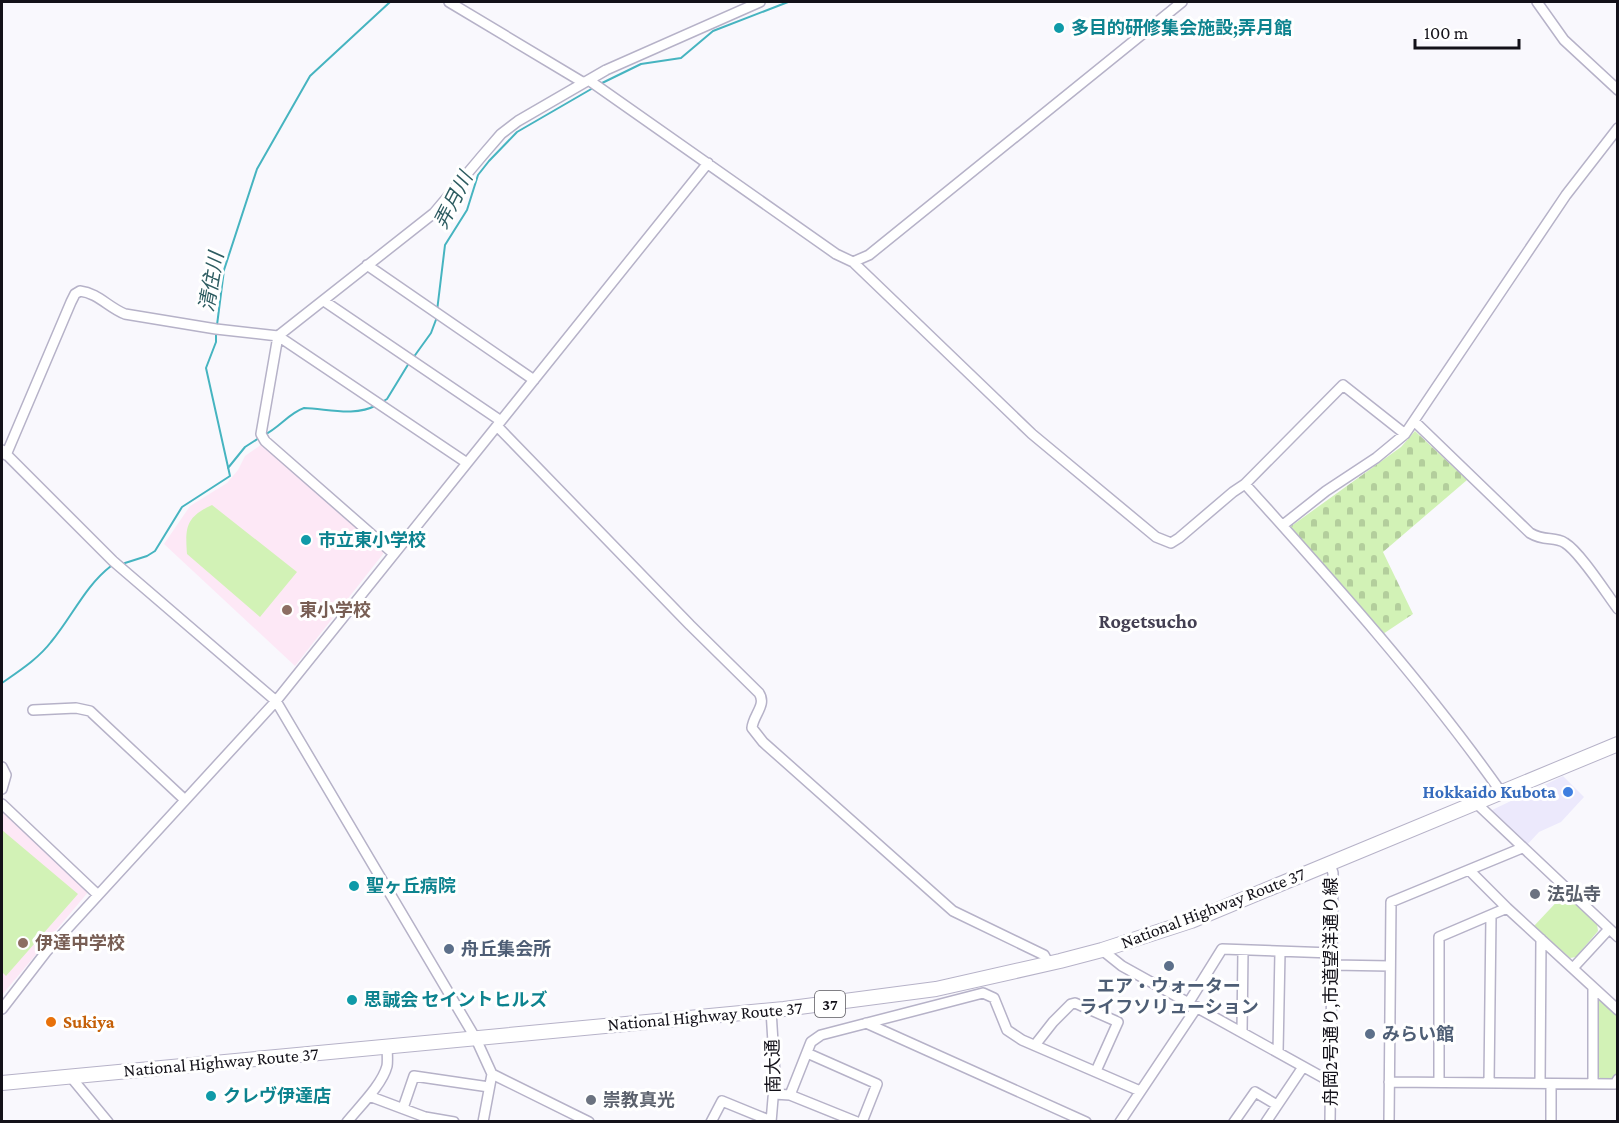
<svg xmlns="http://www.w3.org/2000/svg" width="1619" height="1123" font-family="'Crimson Pro','Noto Sans JP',serif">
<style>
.built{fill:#ece9fc}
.education{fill:#fde8f6}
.cemetery{fill:url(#cemetery-stones)}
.green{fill:#d2f2b6}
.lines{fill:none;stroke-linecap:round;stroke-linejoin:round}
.stream{stroke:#46b4c0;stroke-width:2}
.minor-casing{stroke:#b6b2c8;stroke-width:12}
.highway-casing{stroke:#b6b2c8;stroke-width:16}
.minor{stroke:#fff;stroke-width:9}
.highway{stroke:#fff;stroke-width:14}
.culture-dot{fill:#0f9aa8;stroke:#fff;stroke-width:2}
.education-dot{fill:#8d6e63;stroke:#fff;stroke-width:2}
.shop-dot{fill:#3f7fe0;stroke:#fff;stroke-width:2}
.worship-dot{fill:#6b7280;stroke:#fff;stroke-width:2}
.service-dot{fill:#5c6f8a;stroke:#fff;stroke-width:2}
.food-dot{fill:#e8710a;stroke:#fff;stroke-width:2}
.labels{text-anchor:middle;stroke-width:6;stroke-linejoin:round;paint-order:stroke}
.shield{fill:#fff;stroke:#5a585e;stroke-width:1.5}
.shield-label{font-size:16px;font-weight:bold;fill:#131119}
.culture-label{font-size:18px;font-weight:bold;fill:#0d838f;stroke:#fff;text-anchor:start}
.education-label{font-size:18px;font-weight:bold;fill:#785e54;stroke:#fff;text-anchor:start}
.shop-label{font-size:18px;font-weight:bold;fill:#366cbe;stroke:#fff;text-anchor:end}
.worship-label{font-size:18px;font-weight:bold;fill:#5b616d;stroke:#fff;text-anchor:start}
.street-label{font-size:18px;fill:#131119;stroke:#fff}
.service-label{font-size:18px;font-weight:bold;fill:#4e5e75;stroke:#fff;text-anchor:start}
.food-label{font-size:18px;font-weight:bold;fill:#c56008;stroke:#fff;text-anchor:start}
.water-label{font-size:20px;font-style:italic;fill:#2d5c61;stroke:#fff}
.neighbourhood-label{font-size:20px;font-weight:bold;fill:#433f52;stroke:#fff}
</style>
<defs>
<pattern id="cemetery-stones" width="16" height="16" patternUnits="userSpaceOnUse" patternTransform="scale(1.5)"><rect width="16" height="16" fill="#d2f2b6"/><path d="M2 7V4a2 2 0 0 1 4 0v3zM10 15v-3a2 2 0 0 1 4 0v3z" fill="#b3ce9c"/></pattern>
</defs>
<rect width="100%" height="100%" fill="#f9f8fd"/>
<path class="built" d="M1563,776L1584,797L1561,822L1539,832L1526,846L1490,811Z"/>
<path class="education" d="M262,444L383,548V554L295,666L164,544L190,506L227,483L238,470L245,456Z
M2,812L89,891L2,995Z"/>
<path class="cemetery" d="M1415,431L1467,480L1383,552L1413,614L1383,634L1290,527L1401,447Z"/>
<path class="green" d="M212,505L297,572L260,617L187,554C185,527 186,517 212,505Z
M2,830L78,894L6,976L2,972Z
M1565,893L1597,924L1598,931L1576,957L1570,958L1534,926Z
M1598,999H1600L1617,1015L1618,1074L1612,1080H1601L1597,1074Z"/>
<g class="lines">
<path class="stream" d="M598,85L641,64L681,58L713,31L788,2
M437,311L445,245L467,210L478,175L489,161L517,132L593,88
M217,325L224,270L257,169L310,76L390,2
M413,358L431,333L437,317
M382,402L387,399L409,363
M264,435C279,428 289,413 304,408C329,409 354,417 377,405
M228,468L245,447L259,438
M125,563L147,556L155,551L182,507L230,476L206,368L216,342V331
M2,683C19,671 38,659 51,642C72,617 85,586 111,566"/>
<g class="minor-casing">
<path id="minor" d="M449,2L584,83
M1537,2L1564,40L1618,90
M590,81L836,254L853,262L1032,434L1156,537L1171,543L1179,538L1233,492L1245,484L1343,385L1405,434
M853,262L869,255L1182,2
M367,265L534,380
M324,301L501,421
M1414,421L1530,533C1545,542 1554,536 1565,543C1580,552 1606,593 1618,609
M497,426L690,625L759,693C767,705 753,715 752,728L763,742L953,911L1044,955L1049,964
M2,450L113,561L276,701L476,1039L492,1074L483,1122
M6,455L71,302L75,294L80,291C98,293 109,308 125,314L216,329L278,336L467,463
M1245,484C1334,583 1424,683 1501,792
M1283,525L1326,491L1376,458L1405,434L1566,195L1618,128
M394,554L265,441L261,434L278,336L434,213L482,156L501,134L518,121L606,70L760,2
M33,710L76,708L90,711L185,800
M2,767L6,775L2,789
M1475,802L1618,937
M2,804L98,895
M1330,864L1333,873L1330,1122
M1469,870L1507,908L1618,1010
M1102,950L1122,966L1331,1082
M1332,965L1390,966
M1573,968L1609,929
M1189,1002L1222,949L1332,953
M2,1009L46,952L276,701L708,163
M866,1023L1086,1122
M1242,1032L1243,950
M1035,1045L1053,1022L1071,1004L1075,1003L1118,1022L1096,1071
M1278,1052L1280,952
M807,1053L877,1084L862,1122
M492,1074L589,1122
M70,1076L108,1122
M1389,1082L1615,1084L1618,1079
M1439,1082V937L1507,908
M1489,1082L1491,916
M1540,1083L1541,939
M1551,1084V1122
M1593,1084V988
M774,1094L790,1095L811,1042L821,1035L983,993L994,998L1007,1030L1022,1040L1140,1091
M790,1095L857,1122
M369,1096L425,1117L454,1122
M403,1108L414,1076L489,1087
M347,1122C359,1107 382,1085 387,1066C388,1060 387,1052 387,1046
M711,1122L722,1101L771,1121
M771,1122L775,1075L771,1010
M1120,1122L1197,1007
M1234,1122L1255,1092L1277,1105
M1266,1122L1303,1067
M1389,1122L1391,902L1522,848"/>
</g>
<g class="highway-casing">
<path id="highway" d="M2,1083L784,1009L936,989L1060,961L1102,950L1191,921L1618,744"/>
</g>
<use href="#minor" class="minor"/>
<use href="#highway" class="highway"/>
</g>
<g class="culture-dot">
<circle cx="1059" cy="28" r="6"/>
<circle cx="306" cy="540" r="6"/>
<circle cx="354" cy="886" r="6"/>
<circle cx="352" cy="1000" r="6"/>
<circle cx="211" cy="1096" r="6"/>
</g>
<g class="education-dot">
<circle cx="287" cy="610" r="6"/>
<circle cx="23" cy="943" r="6"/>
</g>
<circle class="shop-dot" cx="1568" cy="792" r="6"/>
<g class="worship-dot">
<circle cx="1535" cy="894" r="6"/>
<circle cx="591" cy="1100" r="6"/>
</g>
<g class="service-dot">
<circle cx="449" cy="949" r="6"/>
<circle cx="1169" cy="966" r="6"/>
<circle cx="1370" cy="1034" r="6"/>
</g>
<circle class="food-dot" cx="51" cy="1022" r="6"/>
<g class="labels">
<rect class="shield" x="815" y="991" width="30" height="26" rx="4.5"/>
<g class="shield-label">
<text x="830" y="1010">37</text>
</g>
<g class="culture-label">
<text x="1071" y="34">多目的研修集会施設;弄月館</text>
<text x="318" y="546">市立東小学校</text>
<text x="366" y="892">聖ヶ丘病院</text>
<text x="364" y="1006">思誠会 セイントヒルズ</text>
<text x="223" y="1102">クレヴ伊達店</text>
</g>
<g class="education-label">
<text x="299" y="616">東小学校</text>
<text x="35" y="949">伊達中学校</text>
</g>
<g class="shop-label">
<text x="1556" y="798">Hokkaido Kubota</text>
</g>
<g class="worship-label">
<text x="1547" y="900">法弘寺</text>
<text x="603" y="1106">崇教真光</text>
</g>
<g class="street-label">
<text transform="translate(1213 908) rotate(-21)" y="6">National Highway Route 37</text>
<text transform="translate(1331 992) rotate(-90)" y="6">舟岡2号通り,市道望洋通り線</text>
<text transform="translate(705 1016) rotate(-5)" y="6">National Highway Route 37</text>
<text transform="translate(221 1062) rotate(-5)" y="6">National Highway Route 37</text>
<text transform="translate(773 1066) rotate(-91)" y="6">南大通</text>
</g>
<g class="service-label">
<text x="461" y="955">舟丘集会所</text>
<text x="1169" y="992" text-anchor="middle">エア・ウォーター<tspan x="1169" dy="21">ライフソリューション</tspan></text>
<text x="1382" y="1040">みらい館</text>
</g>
<g class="food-label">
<text x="63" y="1028">Sukiya</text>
</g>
<g class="water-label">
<text transform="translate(453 200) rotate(-63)" y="7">弄月川</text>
<text transform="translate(211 282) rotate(-80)" y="7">清住川</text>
</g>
<g class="neighbourhood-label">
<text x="1148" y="628">Rogetsucho</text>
</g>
</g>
<rect width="1619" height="1123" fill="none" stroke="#131119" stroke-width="6"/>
<path d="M1415 39v9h104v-9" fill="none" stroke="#131119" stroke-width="3"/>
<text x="1424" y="39" font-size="18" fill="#131119" stroke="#ffffff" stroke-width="4.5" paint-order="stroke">100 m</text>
</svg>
